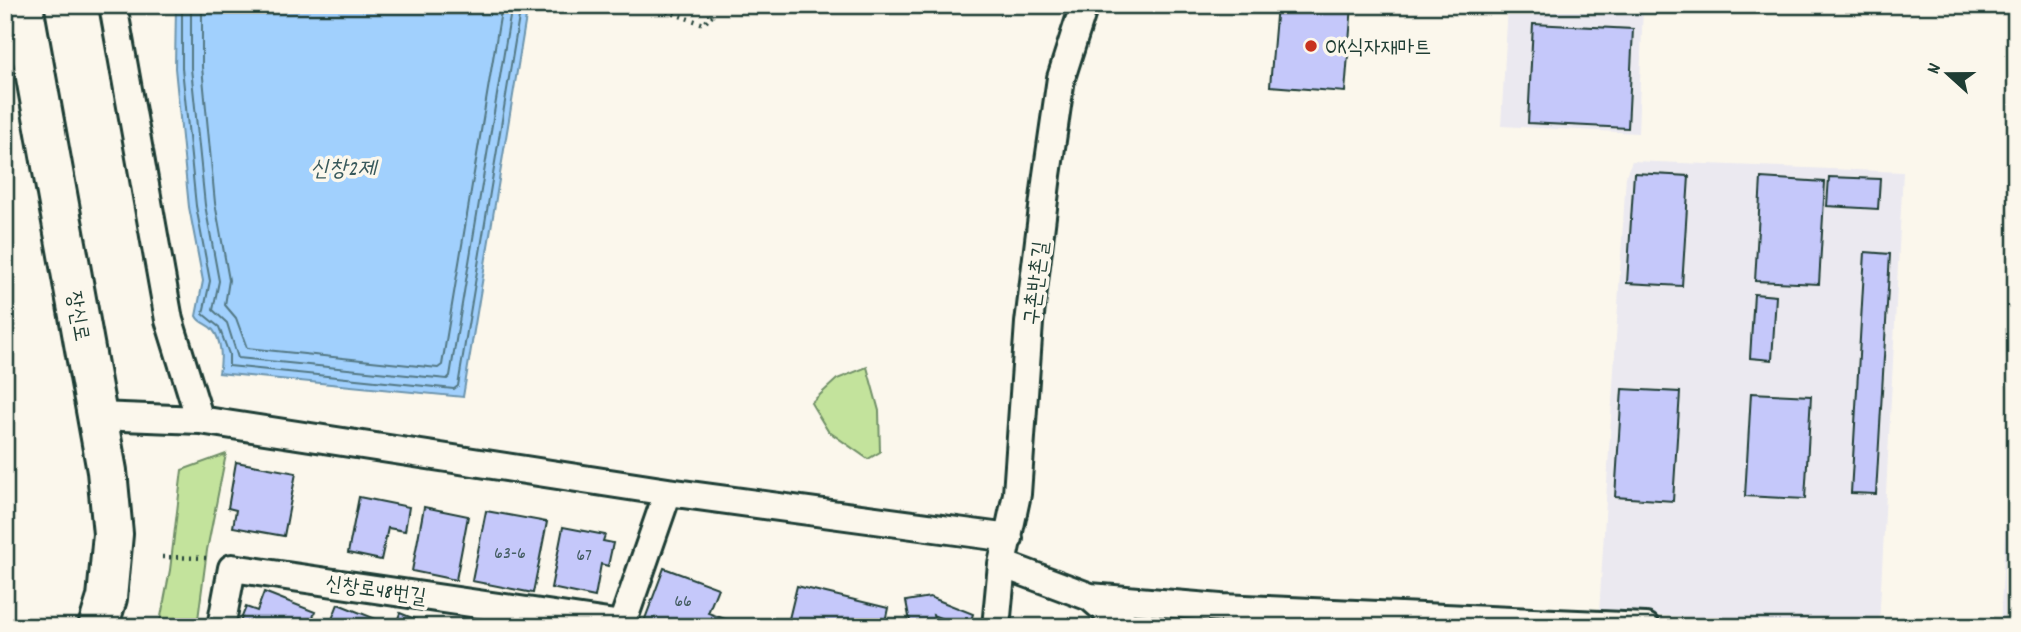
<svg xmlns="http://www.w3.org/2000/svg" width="2021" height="632" font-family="Dekko,'Poor Story',sans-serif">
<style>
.built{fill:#ebe9f0}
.green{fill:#c3e39c;stroke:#719068;stroke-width:2}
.water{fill:#a1d0fd;stroke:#6d95ad;stroke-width:2}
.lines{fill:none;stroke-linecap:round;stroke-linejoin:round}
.shore{stroke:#537884;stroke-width:2}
.building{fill:#c5c8fa;stroke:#1f3d34;stroke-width:2}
.minor-casing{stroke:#1f3d34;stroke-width:32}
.secondary-casing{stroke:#1f3d34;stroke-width:44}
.path{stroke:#1f3d34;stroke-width:4.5;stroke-dasharray:2 5;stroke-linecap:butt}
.minor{stroke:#fbf7ec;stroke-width:26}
.secondary{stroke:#fbf7ec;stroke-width:38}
.poi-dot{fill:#c8321e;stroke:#fbf7ec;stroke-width:2.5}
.labels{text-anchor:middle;stroke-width:7;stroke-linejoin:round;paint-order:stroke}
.number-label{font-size:18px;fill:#486066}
.poi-label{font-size:21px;fill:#1f3d34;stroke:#fbf7ec;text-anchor:start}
.street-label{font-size:21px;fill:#1f3d34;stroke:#fbf7ec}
.water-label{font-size:23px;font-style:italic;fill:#395a5c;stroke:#fbf7ec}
</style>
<rect width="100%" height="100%" fill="#fbf7ec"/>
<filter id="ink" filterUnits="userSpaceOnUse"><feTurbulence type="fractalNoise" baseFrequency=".0143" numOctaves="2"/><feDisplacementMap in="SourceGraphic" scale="14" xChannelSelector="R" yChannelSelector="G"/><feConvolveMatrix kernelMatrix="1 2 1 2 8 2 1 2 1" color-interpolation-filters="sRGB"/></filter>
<g filter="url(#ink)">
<path class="built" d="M1508,5H1643L1638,133L1501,126Z
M1632,161L1903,172L1879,626L1599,613L1626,175Z
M2016,324V627H2000Z"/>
<path class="green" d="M867,367L879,411L880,452L868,459L828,431L811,403L837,379Z
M226,454L207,550L197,627H159L170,570L182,470Z"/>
<path class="water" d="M176,5H528L463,397L219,373C222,360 222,341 213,330C207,323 200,324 196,316L203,281L189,207L175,68Z"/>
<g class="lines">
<path class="shore" d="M182,5V68L196,206L210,281L203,314L219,327L229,354V366L454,389L458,386L521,5
M191,5V68L205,205L219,281L213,310L227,323L238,358L447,379L450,376L512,5
M202,5V67L215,203L229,280L225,305L236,318L247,348L438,368L442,365L502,5"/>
</g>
<path class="building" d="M1277,5H1352L1345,92L1270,86Z
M1533,24L1633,29L1628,128L1528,123Z
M1634,173L1689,176L1682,286L1627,283Z
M1829,177L1880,179L1878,209L1827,206Z
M1761,178L1825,182L1819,284L1755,281Z
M1865,252L1890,254L1876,494L1851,493Z
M1754,294L1776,296L1772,360L1750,358Z
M1622,389L1680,392L1673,501L1615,497Z
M1751,393L1811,396L1805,499L1745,496Z
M236,462L296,473L284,536L233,527L236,510L228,508Z
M359,497L409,507L405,531L388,528L381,560L348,553Z
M424,507L468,516L456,580L412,571Z
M486,511L547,522L533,593L472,581Z
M563,527L605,535L603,541L613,543L608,566L601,564L595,597L551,588Z
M664,568L718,588L708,613L736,623L735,627H642Z
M797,586L888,608L884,627H787Z
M264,592L315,612L309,627H238L246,607L257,611Z
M930,597L973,614L969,627H963L933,615L935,627H911L906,601Z
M338,604L381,621L379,627H329Z
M400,613L434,627H395Z"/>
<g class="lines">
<g class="minor-casing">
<path id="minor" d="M113,5L169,320L200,420
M97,416L200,420L668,492L1009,538
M1002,564L1090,597L1114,618L1129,627
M1090,597L1221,608L1646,627
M221,627L232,568L622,625
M621,627L668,492
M996,627L1002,564L1017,494L1029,323L1047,175L1061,78L1082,12L1086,5"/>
</g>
<g class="secondary-casing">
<path id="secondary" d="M23,5L107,471L113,534L107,598L98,627"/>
</g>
<path class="path" d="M647,5L704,24L712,15
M162,557L206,558"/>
<use href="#minor" class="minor"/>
<use href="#secondary" class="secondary"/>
</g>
</g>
<circle class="poi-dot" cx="1311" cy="46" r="7"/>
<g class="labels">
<g class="number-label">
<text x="510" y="558">63-6</text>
<text x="584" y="560">67</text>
<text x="683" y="606">66</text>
</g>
<g class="poi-label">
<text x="1325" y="53">OK식자재마트</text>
</g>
<g class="street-label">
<text transform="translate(1035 283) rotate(-83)" y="7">구촌반촌길</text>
<text transform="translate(79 316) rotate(80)" y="7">장신로</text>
<text transform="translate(376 589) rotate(8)" y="7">신창로48번길</text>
</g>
<g class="water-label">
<text x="343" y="175">신창2제</text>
</g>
</g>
<rect width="2021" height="632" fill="none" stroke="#fbf7ec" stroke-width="28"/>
<rect x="14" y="14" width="1993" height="604" fill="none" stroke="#1f3d34" stroke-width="2.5" filter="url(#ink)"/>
<g transform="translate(1948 74) rotate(291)" stroke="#fbf7ec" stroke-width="5" paint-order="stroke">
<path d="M0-5L12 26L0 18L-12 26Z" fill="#1f3d34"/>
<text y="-10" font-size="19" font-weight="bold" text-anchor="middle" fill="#1f3d34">N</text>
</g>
</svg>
